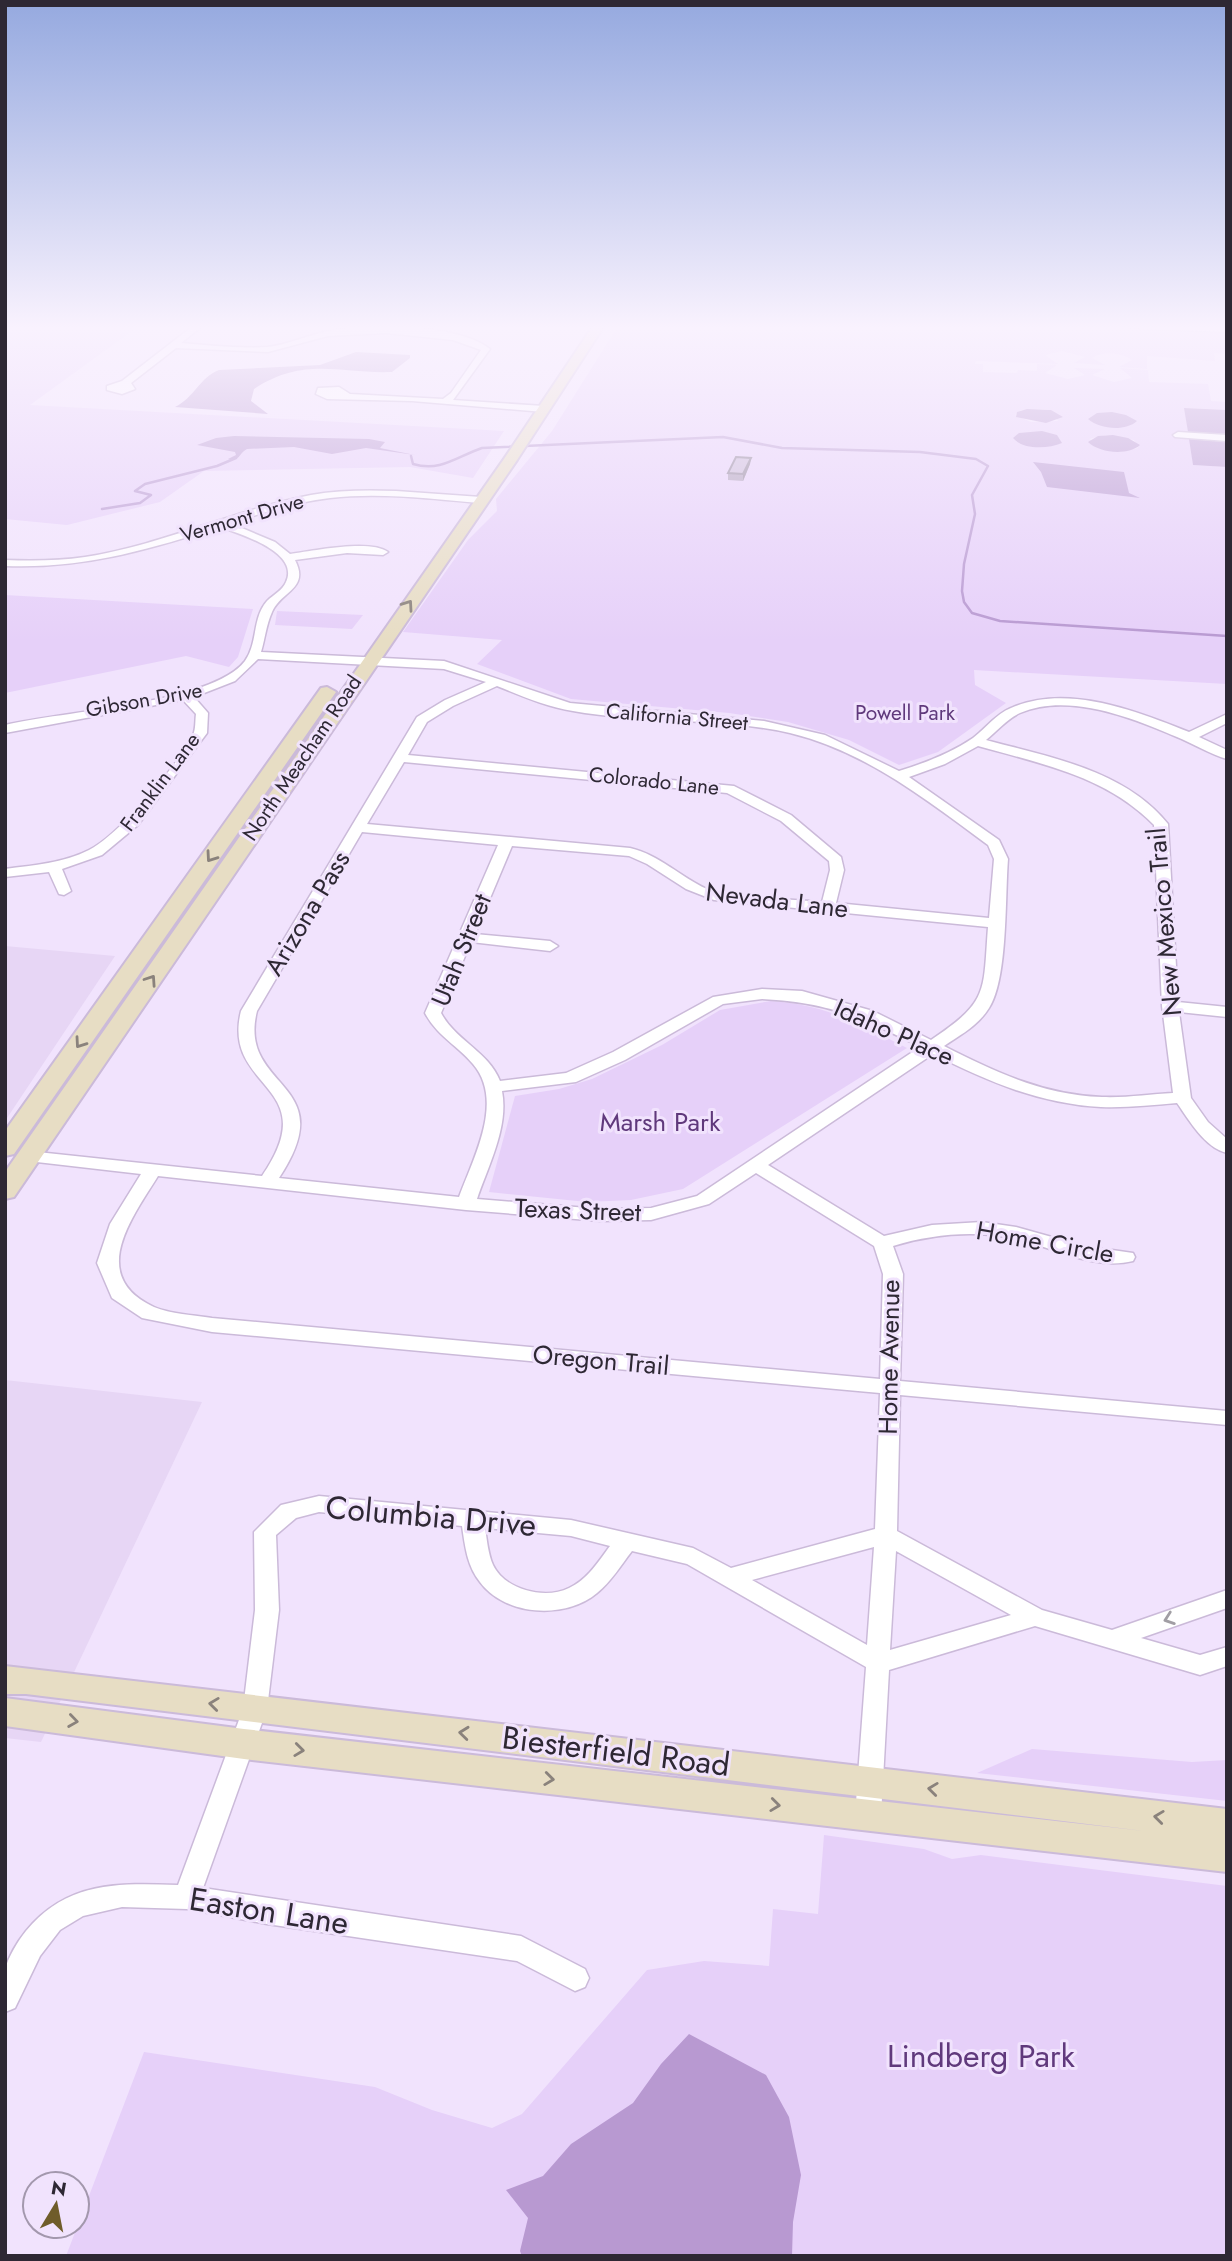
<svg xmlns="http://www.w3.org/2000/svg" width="1232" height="2261" font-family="Jost,sans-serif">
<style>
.built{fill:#e7d6f5}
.green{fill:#e6d0f9;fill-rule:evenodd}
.water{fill:#b899d1}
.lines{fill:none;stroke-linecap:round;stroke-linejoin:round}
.stream{stroke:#b899d1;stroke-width:2.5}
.street-casing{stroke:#cbbad9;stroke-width:3}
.secondary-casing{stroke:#cbbad9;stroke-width:4}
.street{fill:#fff;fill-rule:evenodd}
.secondary{fill:#e7ddc4;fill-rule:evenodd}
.wall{fill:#ac9db9}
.shaded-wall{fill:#8c8096}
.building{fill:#c8b7d7;stroke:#8c8096;stroke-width:2}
.oneway{stroke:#8a827c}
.oneway2{stroke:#a19ea4}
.labels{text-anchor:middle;stroke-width:6;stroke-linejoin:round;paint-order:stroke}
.far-street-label{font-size:21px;fill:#2e2834;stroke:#f1e3fd}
.far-park-label{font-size:21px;fill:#60397c;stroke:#f1e3fd}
.street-label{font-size:26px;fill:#2e2834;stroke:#f1e3fd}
.park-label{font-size:26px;fill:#60397c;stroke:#f1e3fd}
.near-street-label{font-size:32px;fill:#2e2834;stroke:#f1e3fd}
.near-park-label{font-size:32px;fill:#60397c;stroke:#f1e3fd}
</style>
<rect width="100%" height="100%" fill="#f1e3fd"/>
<path class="built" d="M5,946L115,956L5,1121Z
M5,1380L202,1402L41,1742L5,1738Z"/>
<path class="green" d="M5,326H139L30,405L504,431L473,478L410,467L204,471L160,502L67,525L5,519Z
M618,326H1115L1227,331V354L1214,353L1215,361L1147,356V369L1119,367L1132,360C1121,352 1102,351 1092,358L1105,365L1074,363L1085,357L1062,351L1045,355L1058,364L976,361L975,364H983V372L1017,373L1018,370L1037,371V364L1057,365L1045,373L1068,379L1085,375L1074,368L1105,369L1092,375L1114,382L1132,378L1120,368L1148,370L1149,382L1208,384L1211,401L1227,402V410L1185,408L1188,432L1227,434V442L1190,439L1193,465L1227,467V684L974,670L975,685L1006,703L938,752L899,765L849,740L788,722L729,713L571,699L477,664L502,640L403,632L468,540L497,511L496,499L552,431ZM1043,409L1051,410L1058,421L1031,422L1015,415L1021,410ZM1106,435L1134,440L1138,448L1119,452L1089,439Z
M5,595L253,609L238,657L229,667L186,656L5,693Z
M277,611L363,615L352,629L275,625Z
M771,1001C828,1005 857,1023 907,1048L683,1189L631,1200L587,1202L489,1192L515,1096L559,1089L592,1079L662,1045L720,1010Z
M1032,1749L1192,1762L1227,1760V1801L977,1773Z
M824,1835L924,1849L952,1859L981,1855L1227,1886V2256H66L144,2052L375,2087L432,2110L492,2128L522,2114L647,1970L704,1961L769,1966L773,1909L818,1914Z"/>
<path class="water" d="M356,352L410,355V358L392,372C339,374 305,356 254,389L251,401L268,414L175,407C194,398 200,377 219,370L320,365Z
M1184,408L1227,410V434L1188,432Z
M1027,409L1051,410L1063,417L1046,423L1016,417L1017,412Z
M1112,412L1126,415L1137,421C1125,432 1099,429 1088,419L1097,413Z
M1042,431L1057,435L1062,443C1048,449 1023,450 1013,438L1019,433Z
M1113,435L1128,438L1140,445C1128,456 1099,453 1088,442L1098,436Z
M234,436L369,439L385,442L380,448L415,455L366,448L332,454L294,447L247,449C239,453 240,462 228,459L236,455L235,452L197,445L216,438Z
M1189,439L1227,442V467L1193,465Z
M1033,462L1124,472L1129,493L1140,498L1047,487L1041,472Z
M689,2034L766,2075L789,2117L801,2175L793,2222L792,2256H522L520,2251L528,2218L506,2190L543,2176L571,2144L633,2103L661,2064Z"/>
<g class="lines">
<path class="stream" d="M411,456L413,464C441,472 456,457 482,448L723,437L782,448L920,452L976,459L988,466L972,495L975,514L964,564L962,591L964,602L972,613L1000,621L1227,636
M102,509L140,503L151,495L135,491L145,484L217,466L236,458"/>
<g class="street-casing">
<path id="street" d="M193,326H202L181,343C210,345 238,349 267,347C288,345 307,335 329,331C369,324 457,323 490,349L453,400L544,406L549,409L544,412L412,401L327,399L316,394L318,388L339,387L350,394L443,399L451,393L481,350L453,340L386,333L328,336L268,352L176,348L131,383L135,389L122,394L107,390V386L122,381Z
M1127,326L1227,328V332L1131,328Z
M1178,432L1227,435V441L1175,437L1173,435Z
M396,491L481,497L486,500L481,503C431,499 380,492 330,498C296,502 263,513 230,523L275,542L290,554C313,551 370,539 388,552L383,555L347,553L295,560C310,589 281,591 272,612C266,625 265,639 261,652L444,661L570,703L764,721L825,735L899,771C925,763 951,753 973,738C986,728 996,714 1011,708C1066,683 1137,711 1189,732L1227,714V723L1199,737L1227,750V759C1210,754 1194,744 1177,737C1133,718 1068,692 1020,713C1007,719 997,731 986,740C1049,757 1125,770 1168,824L1178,1002L1227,1007V1017L1179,1012L1191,1098L1208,1122L1227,1139V1153C1205,1148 1189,1120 1177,1103C1152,1105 1126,1108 1101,1107C1040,1104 987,1081 933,1054L768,1165L884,1236L932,1225L982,1222L1016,1227L1084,1246L1133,1253L1135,1257L1133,1261C1095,1271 1052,1247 1016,1239C975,1230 933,1234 893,1246L903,1274L900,1381L1227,1411V1425L900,1395L897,1531L1042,1610L1112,1630L1227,1590V1608L1141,1638L1200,1655L1227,1647V1666L1200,1675L1035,1626L889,1670L881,1816L877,1824L868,1827L859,1824L855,1816L866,1667L687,1564L632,1551C621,1565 611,1582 597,1593C565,1620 505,1616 480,1582C467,1566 465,1546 462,1526L319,1512L296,1518L276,1535L279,1610L267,1709L203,1888L521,1936L585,1969L589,1978L585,1987L575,1991L517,1961L267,1924L187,1909L122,1907L83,1916L60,1930L40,1956L15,2008L5,2012C5,1999 2,1981 5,1969C9,1956 18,1941 26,1931C67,1881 119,1883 178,1885L243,1709L255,1610L254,1532L281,1505L319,1496L571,1520L693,1548L731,1568L875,1529L880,1393L212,1332L142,1318L112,1298L97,1263L110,1224L141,1174L28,1161L19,1156L28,1151L262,1176C326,1083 221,1091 241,1011L417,717L445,700L486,682L444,669L258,659L235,681L194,697L208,713L207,733L138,825L102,855L62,869L71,891L64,895L59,894L49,872L5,877V869C34,865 63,863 89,850C119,835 178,765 193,735C196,729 195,720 196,714L183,700L5,733V725C61,711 212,704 245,661C258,643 252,618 267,601C273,595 283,590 286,582C300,552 240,534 220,527C147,550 83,569 5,566V560C32,561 58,561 85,557C162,545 234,510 311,495C339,490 367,490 396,491ZM497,686C522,696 547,707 573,711C645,724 719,717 790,733C865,751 927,800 988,845L994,859L989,918L836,903L844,870L841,857L791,815L734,786L408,755L427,722L453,706ZM978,746C1042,764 1106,776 1154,825L1162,1006L1173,1093C1150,1094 1126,1098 1102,1097C1044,1095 995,1072 944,1046C960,1035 978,1026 989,1008C1008,979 1005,896 1008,859L999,840L909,777L945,764ZM404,762L727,793L781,821L829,861L830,870L822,902C794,899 730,898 707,889C680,877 660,855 630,848L367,824ZM362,832L498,845L425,1013C437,1036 457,1045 473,1064C505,1101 473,1159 459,1197L279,1178C344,1080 237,1091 257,1011ZM512,846L629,856L647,864L686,889L714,900L988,927C983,993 989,1001 931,1040L873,1011L802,991L762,989L713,997L613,1052L566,1073L500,1081C488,1051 456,1041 441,1013L471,942L550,951L558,946L550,941L475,934ZM762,999C828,1002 863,1018 920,1047L697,1196L651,1208L600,1209L477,1199C488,1166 509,1127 502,1091L576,1082L625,1060L723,1004ZM756,1173L874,1246L883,1274L880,1379L212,1318C194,1315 170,1314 154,1307C87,1276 132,1218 158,1176L466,1210L600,1221L651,1220L709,1204ZM485,1528L571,1536L610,1546C599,1561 587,1580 569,1588C545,1600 505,1590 493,1565C488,1554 487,1540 485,1528ZM874,1547L867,1645L752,1580ZM896,1551L1011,1615L890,1650Z"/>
</g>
<g class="secondary-casing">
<path id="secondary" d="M593,326H604L517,460L14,1197L5,1199V1172L504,459Z
M327,687L336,692L14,1154L5,1156V1131L321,688Z
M5,1666L1227,1809V1872L244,1759L5,1726V1698L244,1729L1144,1831L26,1694H5Z"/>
</g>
<use href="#street" class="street"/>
<use href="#secondary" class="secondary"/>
</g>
<path class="wall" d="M751,458L750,464L743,481L728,480V473Z"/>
<path class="shaded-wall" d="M751,458L750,464L743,481V474Z"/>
<path class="building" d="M736,457L751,458L743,474L728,473Z"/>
<defs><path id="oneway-chevron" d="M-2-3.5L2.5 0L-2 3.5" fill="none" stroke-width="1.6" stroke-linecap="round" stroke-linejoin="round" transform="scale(1.75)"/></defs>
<g class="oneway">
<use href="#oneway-chevron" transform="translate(408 605) rotate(-55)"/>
<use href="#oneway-chevron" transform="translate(211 857) rotate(125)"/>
<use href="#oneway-chevron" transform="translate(151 980) rotate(-56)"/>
<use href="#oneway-chevron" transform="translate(80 1043) rotate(125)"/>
<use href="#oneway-chevron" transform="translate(214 1704) rotate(-173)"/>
<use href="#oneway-chevron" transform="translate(73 1721) rotate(8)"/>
<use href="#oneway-chevron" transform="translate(464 1733) rotate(-174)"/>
<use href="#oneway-chevron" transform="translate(299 1750) rotate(7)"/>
<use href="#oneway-chevron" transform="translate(549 1779) rotate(7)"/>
<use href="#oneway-chevron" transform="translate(933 1789) rotate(-173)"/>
<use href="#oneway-chevron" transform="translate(775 1805) rotate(7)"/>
<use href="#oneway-chevron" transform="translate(1159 1817) rotate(-173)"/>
</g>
<use class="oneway2" href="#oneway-chevron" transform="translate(1169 1619) rotate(161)"/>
<linearGradient id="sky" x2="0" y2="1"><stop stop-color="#95a9df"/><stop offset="0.51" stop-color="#f9f2fe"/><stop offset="1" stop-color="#f9f2fe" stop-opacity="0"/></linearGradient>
<rect width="1232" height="642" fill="url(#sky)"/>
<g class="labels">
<g class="far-street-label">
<text transform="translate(242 518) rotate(-16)" y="7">Vermont Drive</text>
<text transform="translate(144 700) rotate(-10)" y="7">Gibson Drive</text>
<text transform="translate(677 717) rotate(5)" y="7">California Street</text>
<text transform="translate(302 758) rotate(-56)" y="7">North Meacham Road</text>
<text transform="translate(654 781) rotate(6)" y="7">Colorado Lane</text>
<text transform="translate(160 782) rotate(-53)" y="7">Franklin Lane</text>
</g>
<g class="far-park-label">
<text x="905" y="720">Powell Park</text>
</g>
<g class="street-label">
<text transform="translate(777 900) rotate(7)" y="9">Nevada Lane</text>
<text transform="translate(307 913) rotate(-59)" y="9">Arizona Pass</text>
<text transform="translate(1164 922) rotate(-95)" y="9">New Mexico Trail</text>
<text transform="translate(461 950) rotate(-68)" y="9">Utah Street</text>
<text transform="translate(894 1032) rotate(24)" y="9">Idaho Place</text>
<text transform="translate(578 1210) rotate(2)" y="9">Texas Street</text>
<text transform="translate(1045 1242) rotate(10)" y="9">Home Circle</text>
<text transform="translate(889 1357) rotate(-89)" y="9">Home Avenue</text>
<text transform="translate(601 1360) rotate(5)" y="9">Oregon Trail</text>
</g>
<g class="park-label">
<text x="660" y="1131">Marsh Park</text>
</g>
<g class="near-street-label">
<text transform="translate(431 1516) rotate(5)" y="11">Columbia Drive</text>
<text transform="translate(616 1751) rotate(7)" y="11">Biesterfield Road</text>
<text transform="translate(269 1911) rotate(9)" y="11">Easton Lane</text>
</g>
<g class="near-park-label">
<text x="981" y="2067">Lindberg Park</text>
</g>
</g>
<rect width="1232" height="2261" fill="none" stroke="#2e2834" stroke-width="14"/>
<g transform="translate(56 2205) rotate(10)"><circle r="33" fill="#f1e3fd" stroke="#a398ad" stroke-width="2"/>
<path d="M0-5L12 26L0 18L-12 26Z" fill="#6f5c2a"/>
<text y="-10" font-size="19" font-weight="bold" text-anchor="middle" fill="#2e2834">N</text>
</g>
</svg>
